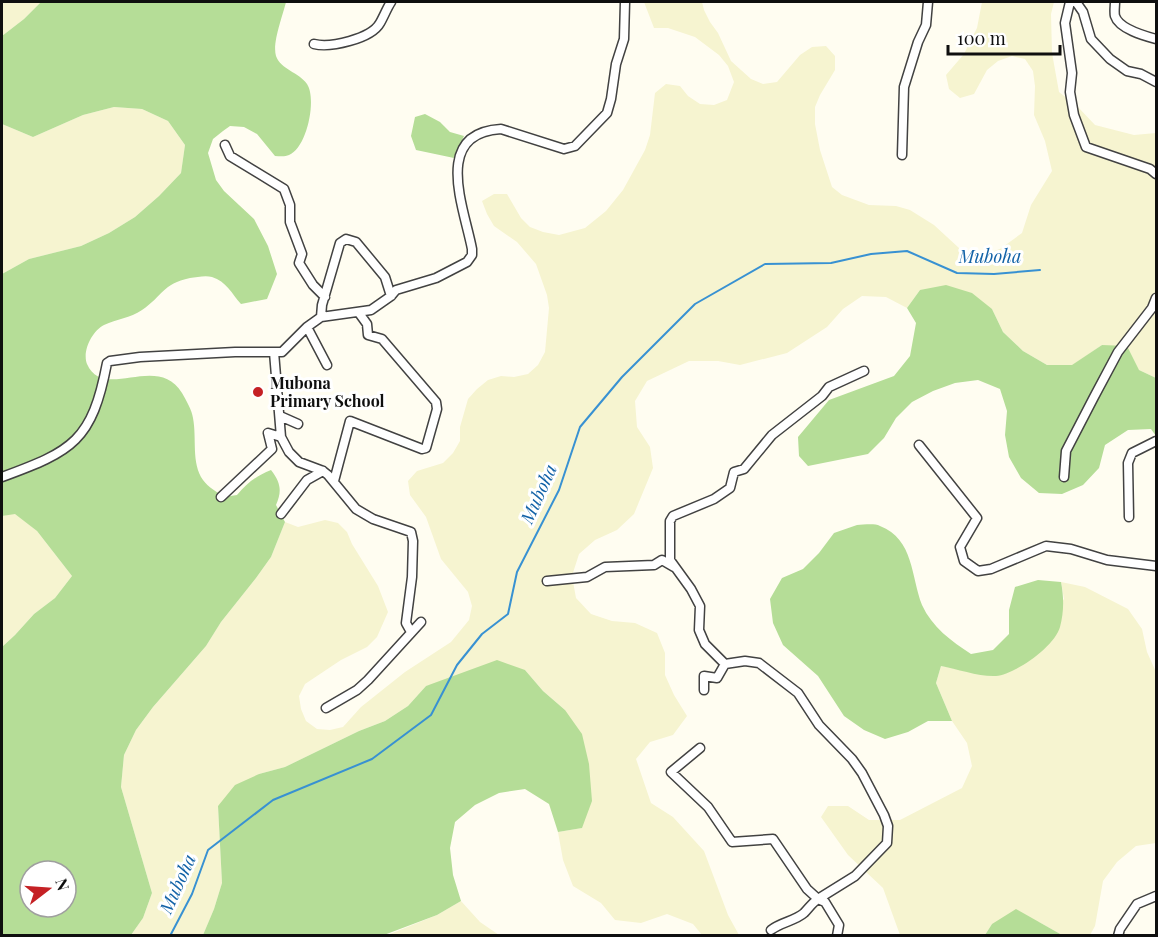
<svg xmlns="http://www.w3.org/2000/svg" width="1158" height="937" font-family="'Playfair Display',serif">
<style>
.farmland{fill:#f6f4d0}
.forest{fill:#b5dd97;fill-rule:evenodd}
.lines{fill:none;stroke-linecap:round;stroke-linejoin:round}
.stream{stroke:#3891d2;stroke-width:2}
.minor-casing{stroke:#424242;stroke-width:11}
.minor{stroke:#fff;stroke-width:8}
.poi-dot{fill:#c52125;stroke:#fff;stroke-width:2}
.labels{text-anchor:middle;stroke-width:6;stroke-linejoin:round;paint-order:stroke}
.poi-label{font-size:16px;font-weight:bold;fill:#0f0f0f;stroke:#fff;text-anchor:start}
.water-label{font-size:18px;font-style:italic;fill:#1262a7;stroke:#fff}
</style>
<rect width="100%" height="100%" fill="#fffdf1"/>
<path class="farmland" d="M2,2H41L24,19L2,36Z
M644,2H702L704,10L710,22L718,33L731,61L751,79L763,84L777,82L800,55L812,47L826,46L835,56V70L820,95L815,107V124L820,150L832,187L842,195L869,205L896,206L910,210L934,225L959,248L971,254H985L1000,249L1022,233L1031,205L1052,171L1045,141L1034,115L1035,86L1033,71L1025,59L1012,56L998,61L987,70L974,94L960,98L949,89L946,75L964,54L977,28L982,2H1054L1051,14L1052,53L1059,92L1077,106L1095,125L1134,135L1156,133V378L1139,370L1102,345L1072,366L1047,365L1023,351L1003,332L992,309L920,290L907,308L886,297L862,296L843,309L827,327L787,353L740,365L718,361H689L647,381L635,401L637,427L650,447L653,468L634,514L617,530L595,540L579,554L572,576L576,598L591,614L612,621L635,623L657,633L665,653V675L674,695L687,716L673,735L650,742L636,759L651,803L673,817L704,851L728,915L739,935H702L693,924L667,914L641,923L615,920L601,903L573,886L563,860L558,832L582,828L565,710L543,691L525,670L426,686L408,706L385,721L359,731L285,767L259,774L218,806L222,883L214,909L203,935H131L143,918L152,893L121,787L124,755L136,730L153,707L206,646L221,622L256,578L271,557L285,522L298,527L325,520L338,523L347,532L352,544L378,586L388,612L377,637L367,647L341,660L305,684L299,696L301,709L306,721L317,729L330,730L343,727L361,707L405,672L451,642L469,620L472,606L468,592L441,559L426,517L410,495L408,481L417,471L443,463L453,453L460,441V427L468,399L477,389L488,380L501,376L514,377L528,374L538,365L545,352L549,308L547,295L536,264L517,242L494,226L487,214L482,201L494,194H507L521,218L530,227L543,232L559,235L585,228L606,211L623,190L645,150L650,135L655,93L666,84L680,86L688,96L700,104L714,105L727,100L734,82L728,66L719,55L695,37L668,28H654Z
M114,107L142,109L168,121L185,145L181,173L159,196L135,217L109,233L81,246L29,259L2,274V124L33,137L83,115Z
M15,513L37,531L72,576L55,598L34,614L15,635L2,647V516Z
M1061,582L1085,587L1128,609L1142,629L1147,652L1156,672V843L1136,846L1117,862L1103,881L1095,926L1090,935H1062L1039,922L992,924L985,935H900L883,888L848,855L821,817L828,806H848L869,820H900L962,788L972,766L967,743L952,721L936,683L941,666L996,676L1064,599Z
M461,901L480,922L499,935L385,936L437,915Z"/>
<path class="forest" d="M41,2H286C283,15 272,43 276,56C281,70 299,72 307,84C317,99 307,148 289,155C285,157 279,156 275,156L257,134L244,127L230,126L223,131L213,139L208,153L216,180L224,191L254,219L268,246L277,274L267,299L241,304C232,294 226,281 212,277C206,275 197,277 190,278C162,284 163,296 142,310C130,318 117,319 104,325C92,331 82,351 87,364C104,402 157,352 182,393C186,400 192,410 193,418C197,439 191,463 203,480C208,487 217,492 224,497L237,495C247,483 256,476 271,470C281,483 282,491 276,505L285,522L271,557L256,578L221,622L206,646L153,707L136,730L124,755L121,787L152,893L143,918L131,935H2V647L15,635L34,614L55,598L72,576L37,531L15,514L2,516V274L29,259L81,246L109,233L135,217L159,196L181,173L185,145L168,121L142,109L114,107L83,115L33,137L2,124V36L24,19ZM30,871H66V907H30Z
M425,114L440,122L450,132L464,136L454,158L416,150L411,136L415,117Z
M946,285L972,293L992,309L1003,332L1023,351L1047,365H1072L1102,345L1127,346L1139,370L1156,378V436L1151,429L1128,430L1105,445L1099,468L1083,485L1062,494L1039,493L1021,478L1009,457L1005,435L1007,411L1000,389L978,380L955,383L933,391L912,402L896,418L884,438L868,454L808,466L799,456L798,437L829,400L894,376L910,356L916,323L907,308L920,290Z
M857,525C863,525 874,523 880,526C914,539 911,577 922,605C932,627 951,641 971,654L993,650L1009,634V610L1015,587L1038,580L1061,582C1064,597 1064,612 1060,627C1055,646 1016,674 996,676C980,677 957,669 941,666L936,683L952,721H928L908,732L885,739L864,730L844,716L818,676L783,645L773,623L770,599L782,578L803,569L819,553L834,533Z
M497,660L525,670L543,691L565,710L582,734L589,764L592,801L582,828L558,832L549,804L525,789L499,793L475,805L455,822L450,848L453,875L461,901L437,915L384,935H203L214,909L222,883L218,806L235,785L259,774L285,767L359,731L385,721L408,706L426,686Z
M1016,909L1062,935H985L992,924Z"/>
<g class="lines">
<path class="stream" d="M170,936L192,894L208,850L273,800L372,759L431,715L457,665L482,634L508,614L517,572L559,490L580,427L622,377L695,304L765,264L831,263L871,254L907,251L957,273L994,274L1040,270"/>
<g class="minor-casing">
<path id="minor" d="M1070,2L1065,23L1072,73L1070,92L1074,115L1086,147L1150,169L1156,174
M1076,2L1083,12L1091,39L1110,59L1127,71L1141,74L1156,82
M1115,2C1115,6 1114,12 1115,16C1119,29 1145,36 1156,39
M314,44C330,48 371,39 380,23C384,16 387,8 391,2
M225,145L230,156L284,189L290,205V222L302,254L299,263L313,285L325,297
M902,155L904,87L918,42L926,25L928,2
M321,317L322,305L340,243L346,239L356,242L385,277L391,296
M307,327L327,365
M274,352L281,437L289,452L299,462L323,471L328,475L356,509L373,519L411,532L413,541L412,577L406,623L411,632
M280,416L298,424
M919,445L977,518L960,547L964,561L978,571L991,569L1046,546L1071,549L1107,560L1156,566
M2,477C73,451 92,441 107,363L110,361L140,357L235,352H282L307,327L321,317L371,310L391,296L396,290L436,278L467,262L472,255V249C464,207 432,133 501,129L564,149L575,146L607,113L611,99L616,64L624,39L625,2
M1064,477L1066,451L1094,397L1118,352L1152,308L1156,298
M334,481L350,421L422,449L426,448L437,409L436,402L382,339L368,335L367,324L359,313
M221,497L272,449L268,433L281,437
M281,514L307,480L323,471
M1129,517L1128,463L1132,453L1156,441
M547,581L587,577L605,567L654,565L662,560L674,567
M725,664L705,644L699,630L700,606L691,589L670,560V521L673,516L714,499L730,488L734,472L744,469L772,435L822,396L829,387L864,371
M704,690V676L717,678L725,664L745,661L759,663L798,693L819,725L852,759L862,773L884,815L888,826L887,843L855,876L818,899L825,902L839,925L837,936
M326,708L357,690L368,680L421,622
M700,748L671,772L708,807L732,842L773,839L807,889L818,899C812,903 809,908 804,913C795,921 781,922 771,930
M1118,936L1120,929L1137,904L1156,896"/>
</g>
<use href="#minor" class="minor"/>
</g>
<circle class="poi-dot" cx="258" cy="392" r="6"/>
<g class="labels">
<g class="poi-label">
<text x="270" y="389">Mubona<tspan x="270" dy="18">Primary School</tspan></text>
</g>
<g class="water-label">
<text x="990" y="263">Muboha</text>
<text transform="translate(539 494) rotate(-66)" y="6">Muboha</text>
<text transform="translate(178 884) rotate(-66)" y="6">Muboha</text>
</g>
</g>
<rect width="1158" height="937" fill="none" stroke="#0f0f0f" stroke-width="6"/>
<g transform="translate(48 889) rotate(73)"><circle r="28" fill="#ffffff" stroke="#9f9f9f" stroke-width="1.5"/>
<path d="M0-4.5L10 22L0 15L-10 22Z" fill="#c52125"/>
<text y="-9" font-size="16" font-weight="bold" text-anchor="middle" fill="#0f0f0f">N</text>
</g>
<path d="M948 45v9h112v-9" fill="none" stroke="#0f0f0f" stroke-width="3"/>
<text x="957" y="45" font-size="18" fill="#0f0f0f" stroke="#ffffff" stroke-width="4.5" paint-order="stroke">100 m</text>
</svg>
